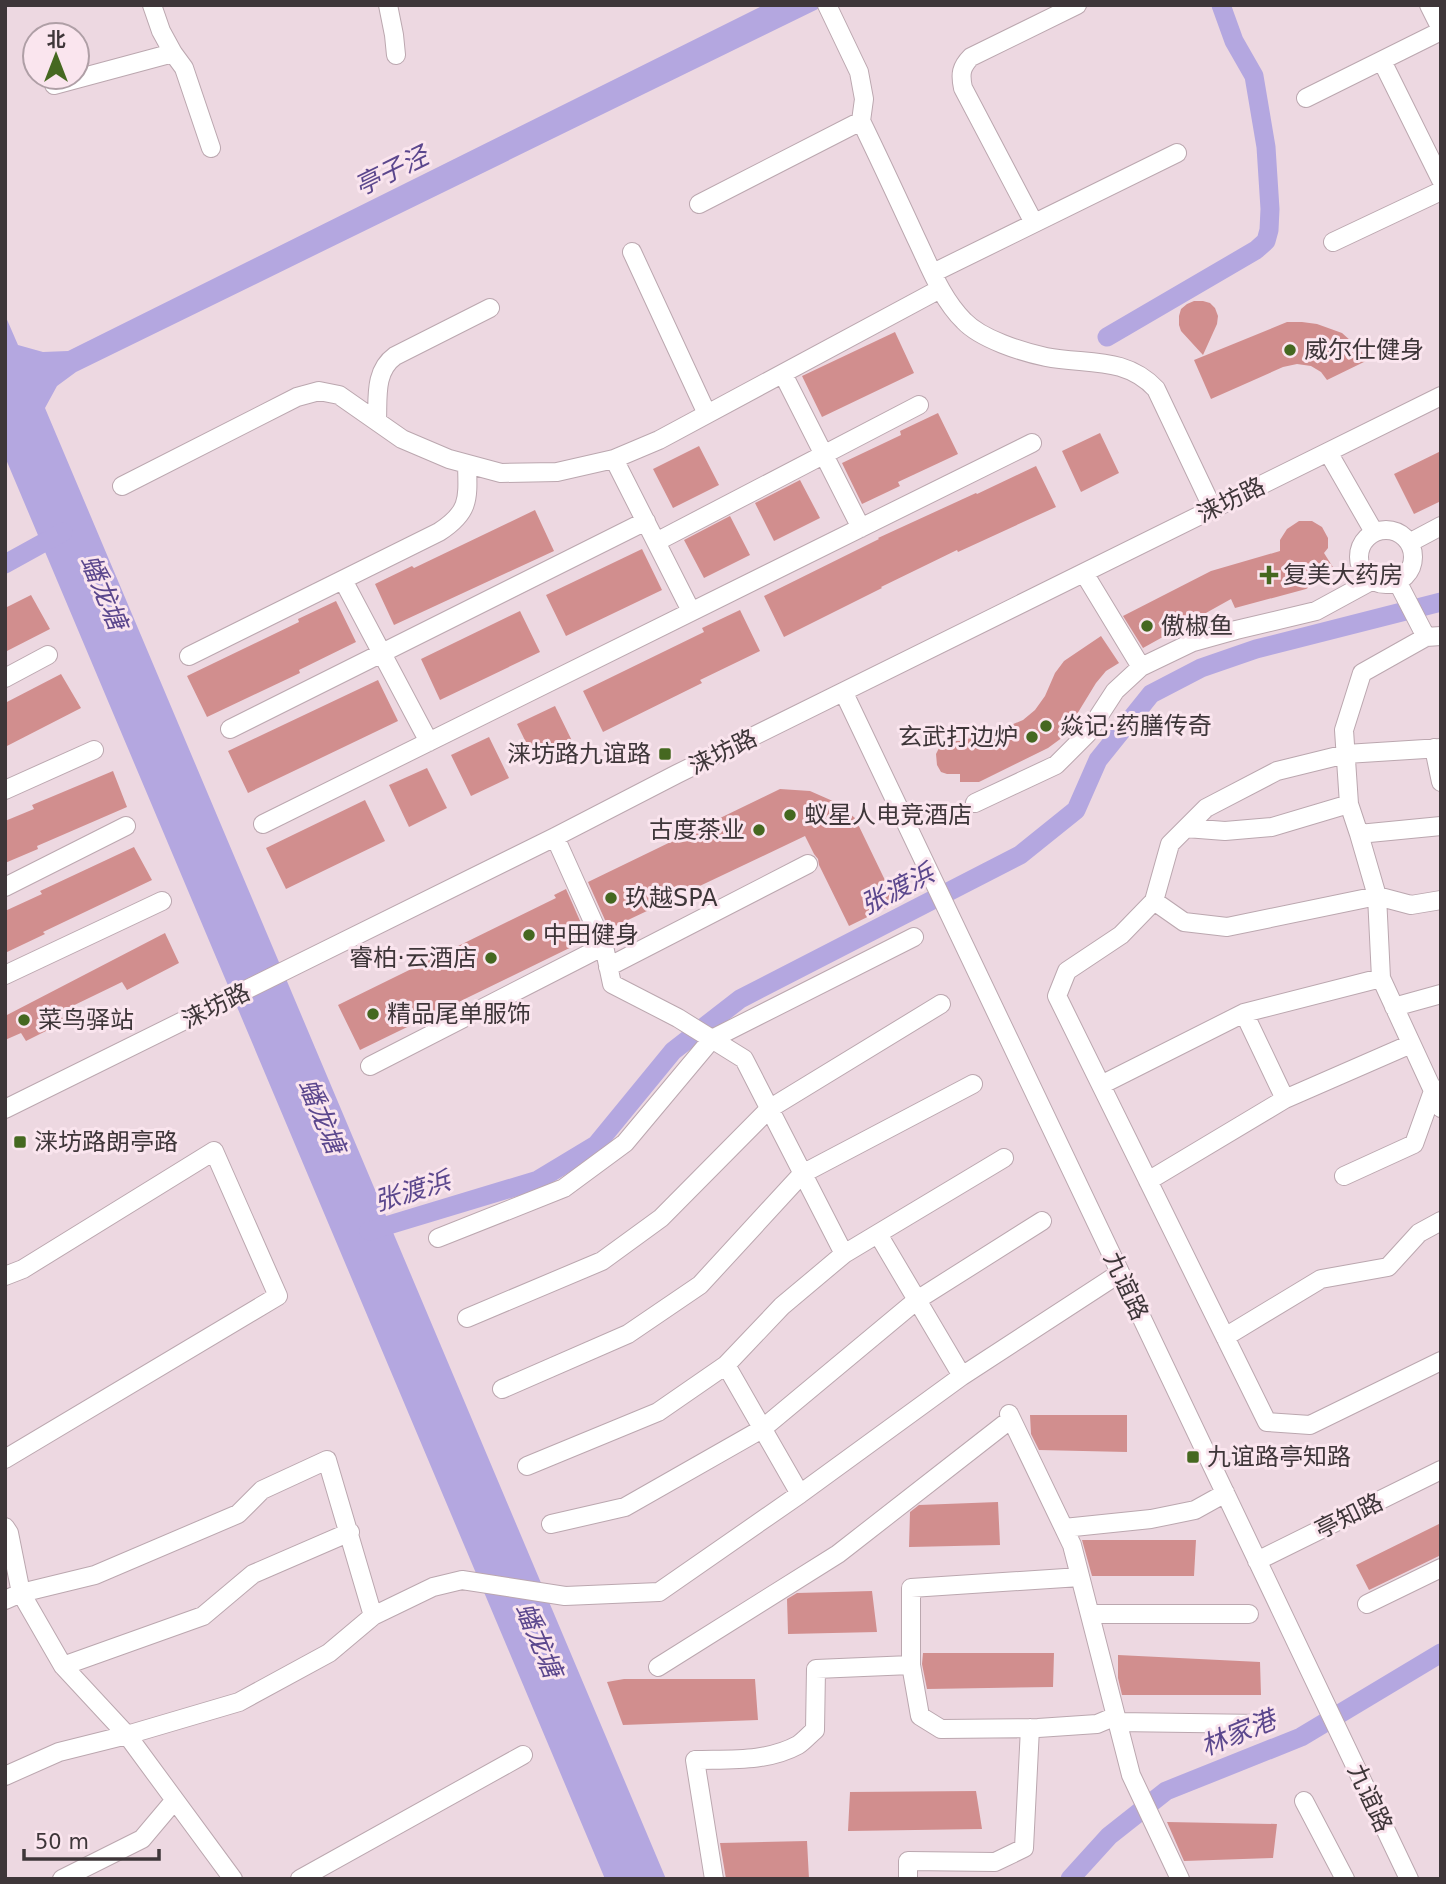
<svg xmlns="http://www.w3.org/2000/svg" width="1446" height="1884" font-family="'DejaVu Sans','Noto Sans SC',sans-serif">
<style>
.water{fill:#b4a7e0}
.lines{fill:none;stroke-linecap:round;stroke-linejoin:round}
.canal{stroke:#b4a7e0;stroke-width:19}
.building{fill:#d18e8e}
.minor-casing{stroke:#bba7af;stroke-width:20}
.minor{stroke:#fff;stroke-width:18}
.poi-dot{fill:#456820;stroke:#fae5ee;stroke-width:2.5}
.labels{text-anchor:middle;stroke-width:6;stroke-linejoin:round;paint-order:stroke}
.poi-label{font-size:24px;fill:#3e3639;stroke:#fae5ee;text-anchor:start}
.street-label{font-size:24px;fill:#3e3639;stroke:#fae5ee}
.water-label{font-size:26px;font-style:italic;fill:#5b478d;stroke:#fae5ee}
</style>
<rect width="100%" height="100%" fill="#edd8e1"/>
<path class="water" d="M764,5H826L76,372L57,386L45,408L666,1879H605L5,457V315L18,345L43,352L68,351Z"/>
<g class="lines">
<path class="canal" d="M1107,337L1256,250L1266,241L1269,230L1270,209L1266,147L1254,76L1234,41L1221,5
M5,564L63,532
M369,1231L538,1180L596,1145L673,1051L740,999L1020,855L1076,810L1098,760L1151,694L1201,668L1256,649L1441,602
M1070,1879L1109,1836L1166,1791L1301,1737L1441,1653"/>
</g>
<path class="building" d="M1194,301H1203L1210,303L1215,308L1218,316L1217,324L1203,355L1181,331L1179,325V316L1181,309L1187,304Z
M1287,322H1302L1317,324L1342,333L1360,349L1366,361L1327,380L1321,372L1311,366L1297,364L1283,367L1211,399L1194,360Z
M895,332L914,373L822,417L802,376Z
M938,413L958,454L898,482L900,486L862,504L842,463L901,435L900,431Z
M1100,433L1119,473L1081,492L1062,451Z
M699,446L719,485L673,508L653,469Z
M1441,451V501L1414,514L1394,474Z
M1036,466L1056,507L958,552L957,550L881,587L882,588L784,637L764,596L879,539L878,538L976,493L977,494Z
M800,480L820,518L774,541L755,503Z
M535,510L554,551L394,625L375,584L412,566L414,568Z
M730,516L750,555L704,578L684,540Z
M1299,521H1312L1322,527L1328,538V548L1324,553L1336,572L1306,589L1235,608L1231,599L1143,648L1123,616L1211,571L1280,551V540L1287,529Z
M642,549L662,590L566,636L546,595Z
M31,595L50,629L5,652V608Z
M336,601L356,642L299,670L300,673L207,717L187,676L299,622L298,619Z
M740,610L760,651L700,680L702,683L603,732L583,691L704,632L702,628Z
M520,611L540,652L440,700L421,659Z
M1101,636L1119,663L1106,671L1096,683L1063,737L1048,748L979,782H960V774H947L941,772L937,765L936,754L940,746L948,741H962V739L980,738L1023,720L1035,710L1045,696L1055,673L1064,661Z
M61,674L81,708L5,747V703Z
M378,680L398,721L248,793L228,751Z
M555,706L575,747L537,765L517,724Z
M489,737L509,778L471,796L451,755Z
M427,768L447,808L409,827L389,785Z
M113,771L127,807L37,846L38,849L5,863V821L34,809L32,805Z
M780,789L810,791L835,802L855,818L896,903L849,926L819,865L818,859L814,854L805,836L609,929L588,882Z
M365,800L385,841L286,889L266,848Z
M134,847L152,880L43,932L45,934L5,953V911L42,894L40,891Z
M566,889L588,939L360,1050L338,1005L556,898L554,895Z
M165,933L179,963L127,990L122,982L60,1012L64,1022L26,1041L21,1033L5,1040V1016Z
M1030,1415H1127V1452L1039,1450L1031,1434Z
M998,1502L1000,1545L909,1547L910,1512L919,1505Z
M1441,1523V1555L1369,1590L1356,1565Z
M1082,1540H1196L1194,1576H1092Z
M872,1591L877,1632L788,1634L787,1599L797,1593Z
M923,1653H1054L1053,1687L927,1689L922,1664Z
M1118,1655L1260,1662L1261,1695H1122L1118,1678Z
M624,1679H755L758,1720L623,1725L607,1682Z
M976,1791L982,1829L848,1831L850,1792Z
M1167,1822L1277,1824L1273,1858L1184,1861Z
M807,1841L809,1879H726L720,1843Z"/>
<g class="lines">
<g class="minor-casing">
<path id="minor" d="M152,5L161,31L173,53L184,68L211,148
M388,5L394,35L396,55
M827,5L859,72L864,99L861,121C880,160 898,199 916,238C930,267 941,298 964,321C981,339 1022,352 1046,357C1087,365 1125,356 1156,389L1213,509
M1429,5L1441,29
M1382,61L1441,180
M54,85L173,53
M1306,98L1441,31
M699,204L861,121
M1034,223L963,88C960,74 961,67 971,57L1077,5
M1333,242L1441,191
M632,252L707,414
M933,273L1177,153
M783,374L861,528
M377,421C378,398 374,371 395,356L490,308
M1328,452L1374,532
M614,459L691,611
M122,486L297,397L319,391L339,395L402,439L449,459L501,473L557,472L614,459L659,440L940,289
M1359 557a27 27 0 1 1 54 0a27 27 0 1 1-54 0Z
M656,542L919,405
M1409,543L1441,526
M1084,573L1141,667
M343,580L429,742
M1397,581L1426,637
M1441,636L1426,637L1362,673L1344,730L1349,804L1359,834L1377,896L1381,978L1441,1108
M189,656L439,532C470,512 468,499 467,464
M5,678L48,655
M844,693L1409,1879
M230,729L646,521
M1434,748L1441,782
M1441,748L1346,754L1277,771L1206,808L1170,844L1154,901L1121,935L1067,971L1057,996L1267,1422L1310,1425L1441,1361
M5,790L94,750
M975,803L1056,765L1087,734L1115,691L1141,667L1193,642L1236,630L1316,611L1373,580
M263,824L1032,443
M1186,828L1225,831L1272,827L1349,804
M1359,834L1441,826
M555,837L604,946L612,984L678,1018L744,1059L844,1254
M5,887L126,826
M1154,901L1184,922L1227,927L1377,896L1411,905L1441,900
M608,967L808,864
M5,975L162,901
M1394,1007L1441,994
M1244,1013L1285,1099
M370,1066L604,946
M1101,1085L1244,1013L1381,978
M5,1109L555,837L677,774L1441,396
M1344,1176L1414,1144L1433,1091L1436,1089
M1148,1181L1285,1099L1411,1044
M878,1234L962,1376
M438,1238L564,1188L625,1143L712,1039L914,937
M5,1276L23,1269L214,1151L278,1296L5,1459
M467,1318L602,1261L661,1218L769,1109L941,1004
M1225,1337L1321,1279L1388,1267L1419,1233L1441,1221
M726,1365L800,1494
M502,1389L628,1334L700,1285L802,1174L973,1084
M1009,1414L1072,1545L1131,1775L1180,1879
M527,1466L658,1412L726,1365L782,1306L844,1254L1004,1158
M551,1524L625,1507L762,1429L917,1300L1042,1221
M5,1527L9,1533L21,1593L63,1666L127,1735L233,1879
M1064,1528L1151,1519L1195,1510L1222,1495L1225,1492
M1257,1561L1441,1470
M5,1600L21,1593L95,1575L238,1514L262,1490L327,1460L373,1616
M1367,1604L1441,1568
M1090,1614H1249
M911,1665V1588L1080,1577
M63,1666L203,1616L253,1574L350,1532
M658,1667L838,1554L1011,1419
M1117,1722L1262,1724
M5,1776L59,1752L127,1735L239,1702L329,1653L373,1616L433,1587L462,1580L565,1596L659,1592L800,1494L962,1376L1120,1273
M1304,1801L1345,1879
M62,1879L142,1839L174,1801
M300,1879L523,1755
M714,1879L695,1760C730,1759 767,1762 798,1745C804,1741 809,1735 815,1730L816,1669L911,1665L920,1716L941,1729L1038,1728L1097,1724L1116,1716
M908,1879V1861L995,1862L1024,1848L1030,1728"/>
</g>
<use href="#minor" class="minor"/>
</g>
<g class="poi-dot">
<circle cx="1290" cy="350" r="7"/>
<path d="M1265.5 564.5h7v7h7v7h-7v7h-7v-7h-7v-7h7z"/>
<circle cx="1147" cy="626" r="7"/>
<circle cx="1046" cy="726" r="7"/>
<circle cx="1032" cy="737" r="7"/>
<rect x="658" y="747" width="14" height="14" rx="3.5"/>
<circle cx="790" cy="815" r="7"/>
<circle cx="759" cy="830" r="7"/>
<circle cx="611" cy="898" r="7"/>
<circle cx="529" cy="935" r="7"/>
<circle cx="491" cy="958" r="7"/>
<circle cx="373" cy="1014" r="7"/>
<circle cx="24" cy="1020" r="7"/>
<rect x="13" y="1135" width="14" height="14" rx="3.5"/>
<rect x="1186" y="1450" width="14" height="14" rx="3.5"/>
</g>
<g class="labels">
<g class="poi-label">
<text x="1304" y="358">威尔仕健身</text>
<text x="1283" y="583">复美大药房</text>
<text x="1161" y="634">傲椒鱼</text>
<text x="1060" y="734">焱记·药膳传奇</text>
<text x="1018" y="745" text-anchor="end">玄武打边炉</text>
<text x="651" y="762" text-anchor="end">涞坊路九谊路</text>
<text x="804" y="823">蚁星人电竞酒店</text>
<text x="745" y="838" text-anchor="end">古度茶业</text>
<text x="625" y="906">玖越SPA</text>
<text x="543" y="943">中田健身</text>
<text x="477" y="966" text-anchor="end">睿柏·云酒店</text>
<text x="387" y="1022">精品尾单服饰</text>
<text x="38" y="1028">菜鸟驿站</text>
<text x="34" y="1150">涞坊路朗亭路</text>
<text x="1207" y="1465">九谊路亭知路</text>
</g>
<g class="street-label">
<text transform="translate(1231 500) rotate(-26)" y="8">涞坊路</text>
<text transform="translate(723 752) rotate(-26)" y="8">涞坊路</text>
<text transform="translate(216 1006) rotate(-26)" y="8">涞坊路</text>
<text transform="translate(1126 1286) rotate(65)" y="8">九谊路</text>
<text transform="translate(1349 1516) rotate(-26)" y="8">亭知路</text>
<text transform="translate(1370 1798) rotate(65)" y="8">九谊路</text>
</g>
<g class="water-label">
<text transform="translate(391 171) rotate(-26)" y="9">亭子泾</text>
<text transform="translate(104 592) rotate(67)" y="9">蟠龙塘</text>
<text transform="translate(897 889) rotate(-27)" y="9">张渡浜</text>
<text transform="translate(322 1116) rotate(67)" y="9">蟠龙塘</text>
<text transform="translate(412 1191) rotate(-17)" y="9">张渡浜</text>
<text transform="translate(539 1640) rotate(67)" y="9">蟠龙塘</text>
<text transform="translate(1238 1733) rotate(-22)" y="9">林家港</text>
</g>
</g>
<rect width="1446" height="1884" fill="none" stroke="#3e3639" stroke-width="14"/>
<g transform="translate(56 56)"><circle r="33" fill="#fae5ee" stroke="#af9fa6" stroke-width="2"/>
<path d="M0-5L12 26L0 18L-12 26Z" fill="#456820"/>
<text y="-10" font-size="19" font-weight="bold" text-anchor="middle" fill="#3e3639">北</text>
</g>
<path d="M24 1849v10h135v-10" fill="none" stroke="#3e3639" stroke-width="3.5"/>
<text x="35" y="1849" font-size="21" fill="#3e3639" stroke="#fae5ee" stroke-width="5" paint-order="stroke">50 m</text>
</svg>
